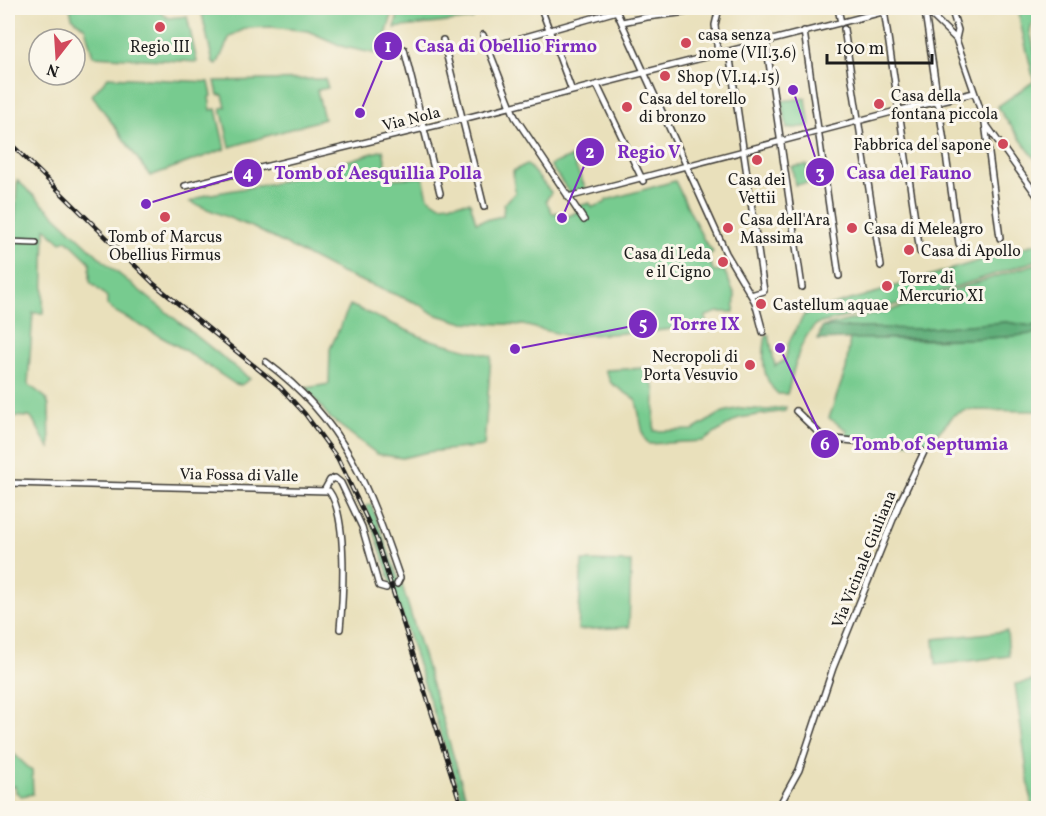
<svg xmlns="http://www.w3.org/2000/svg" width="1046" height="816" font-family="Vollkorn,serif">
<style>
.green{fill:#77cb8f;stroke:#4a7456;stroke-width:1.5}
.forest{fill:#61af7a;stroke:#3e664b;stroke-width:1.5}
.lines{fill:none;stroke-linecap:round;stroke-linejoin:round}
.street-casing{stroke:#3b3934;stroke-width:8}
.street{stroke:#fff;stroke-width:5}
.rail-casing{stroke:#1c1c1c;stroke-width:4.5}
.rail{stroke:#fbf7ec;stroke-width:2;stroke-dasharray:7;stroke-linecap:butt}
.poi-dot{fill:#d1495b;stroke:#fbf7ec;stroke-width:2}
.labels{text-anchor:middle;stroke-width:6;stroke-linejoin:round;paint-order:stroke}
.poi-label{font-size:16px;fill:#1c1c1c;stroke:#fbf7ec;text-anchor:start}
.street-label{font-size:16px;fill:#1c1c1c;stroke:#fbf7ec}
.leader{fill:none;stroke:#7b2cbf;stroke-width:2}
.callout-dot{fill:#7b2cbf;stroke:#fbf7ec;stroke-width:2}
.mark-label{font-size:18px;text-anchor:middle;font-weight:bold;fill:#fff}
.callout-label{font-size:18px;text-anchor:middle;font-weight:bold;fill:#7b2cbf;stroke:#fbf7ec;stroke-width:6;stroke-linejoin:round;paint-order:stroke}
</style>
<rect width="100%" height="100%" fill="#fbf7ec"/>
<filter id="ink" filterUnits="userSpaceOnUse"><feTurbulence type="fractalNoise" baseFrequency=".0167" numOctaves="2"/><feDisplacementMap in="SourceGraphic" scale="12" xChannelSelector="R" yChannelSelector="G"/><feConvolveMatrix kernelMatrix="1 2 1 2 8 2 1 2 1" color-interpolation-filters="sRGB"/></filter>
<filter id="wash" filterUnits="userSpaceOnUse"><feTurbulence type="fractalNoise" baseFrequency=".008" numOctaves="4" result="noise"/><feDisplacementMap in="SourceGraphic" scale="24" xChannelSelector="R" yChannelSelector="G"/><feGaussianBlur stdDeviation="1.35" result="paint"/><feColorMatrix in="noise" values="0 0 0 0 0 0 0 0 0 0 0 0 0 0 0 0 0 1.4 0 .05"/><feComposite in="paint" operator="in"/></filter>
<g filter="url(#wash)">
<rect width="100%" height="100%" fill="#e9e0bb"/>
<path class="green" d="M70,8H155L168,18L187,16L197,62L93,56L85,28L72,17Z
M215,8H394L382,49L377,54L344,47L308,31L271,27L247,28L230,36L217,65L213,63L202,14L213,11Z
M430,8H471L473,19L395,28L398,13L428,16Z
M1019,8H1038V22L1032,24L1030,31L1038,65V163L997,107L1034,81L1020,22Z
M108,77L209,82L212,96L209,97L211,110L216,109L225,149L150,176L92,95Z
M325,79L328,88L317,90L324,119L230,147L221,108L226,107L223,95H218L215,81Z
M806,98L810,126L787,129L782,101Z
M383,150L389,179L423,177L428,197L440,205L470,202L476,222L503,216L504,204L515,193L513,171L527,164L551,192L546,201L553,214L557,212L560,220L577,212L575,207L590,203L592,207L605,203L606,200L675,181L704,240L713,252L708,256L714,272L724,270L735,295L734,312H718L706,316V325L646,332L568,336L523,325L461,322L434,314L419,304L341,273L254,228L190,202L206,195L275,183Z
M571,157L586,189L570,193L550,165Z
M807,165L809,183L795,185L792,167Z
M17,180L109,266L250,379L241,385L235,384L181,348L114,311L107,305V297L90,282V262L67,240L61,242L45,228L43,313H33L28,384L46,398L49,406L50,448C41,439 39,426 30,417L8,416V248H14Z
M1038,243V260L915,300L817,324C798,339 794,372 787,394H778C761,379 762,357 766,336L769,335L775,366L785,360L789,342L805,313L806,315L812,313V311L885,290H892V287Z
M1035,264L1038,265V325L1031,326L1006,322L920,329L822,327L891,310Z
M350,305L424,338L491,356L484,446L428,452L402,458L377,454L330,418L306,388L329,384L330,349Z
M1038,333V411L968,410L955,414L928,444L846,439L847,430L829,418L846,369L850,338C913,340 976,342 1038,333Z
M647,368L655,390L654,431L693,430L723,412L740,408L768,410L786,407L785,411L739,418L703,441L649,444L644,438L636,400L611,383L605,370Z
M371,504L399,580L398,586L402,585L469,808H465L366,506Z
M582,561L631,562L629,627L578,630Z
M1007,631L1009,656L936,665L934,639Z
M1038,680V808H1032L1015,684Z
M13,753L32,771L33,794L21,796L16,792L15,786L8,788V754Z"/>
<path class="forest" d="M1006,322L1031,326L1038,325V333C965,344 892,335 818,340L822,327L920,329Z"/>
</g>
<g filter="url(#ink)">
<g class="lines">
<g class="street-casing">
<path id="street" d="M541,8L572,91
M615,8L726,253L755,302L763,332
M838,8L841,23
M924,8L956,39L985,123L1038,197
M951,8L958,30L956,39
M884,10L920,252
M925,12L959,244
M622,22L647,17L719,8
M844,29L881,266
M804,31L839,276
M483,35L515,117L584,220
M443,40L484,207
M766,42L802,287
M490,47L617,11
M404,49L440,193
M729,52L764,291L751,295
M718,54L715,25L719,8
M597,85L643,181
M985,123L1000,238
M185,186L462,119L898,8
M568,197L896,111L974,93
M8,242L36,243
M266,362C346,421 369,489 400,578L397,584
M8,483L329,491C348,517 343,597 340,629
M325,489L330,480L335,478L341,483L362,527L379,586L386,588
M778,808L799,770L833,668L900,502L924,452L914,447L824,438L796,411"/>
</g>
<use href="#street" class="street"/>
<g class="rail-casing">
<path id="rail" d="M8,141L154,284L280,387L305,414L338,459L376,538L462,808"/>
</g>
<use href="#rail" class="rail"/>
</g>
</g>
<g class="poi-dot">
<circle cx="160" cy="27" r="6"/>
<circle cx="686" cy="43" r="6"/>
<circle cx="665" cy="76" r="6"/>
<circle cx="879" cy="104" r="6"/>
<circle cx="627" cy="107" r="6"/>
<circle cx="1003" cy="144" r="6"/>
<circle cx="757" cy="160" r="6"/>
<circle cx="165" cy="217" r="6"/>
<circle cx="728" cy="228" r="6"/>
<circle cx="852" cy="228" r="6"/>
<circle cx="909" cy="250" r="6"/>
<circle cx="723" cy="262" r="6"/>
<circle cx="887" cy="286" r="6"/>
<circle cx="761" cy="304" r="6"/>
<circle cx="750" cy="365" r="6"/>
</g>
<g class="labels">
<g class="poi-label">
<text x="698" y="40">casa senza<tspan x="698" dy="18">nome (VII.3.6)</tspan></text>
<text x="160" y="52" text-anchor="middle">Regio III</text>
<text x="677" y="82">Shop (VI.14.15)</text>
<text x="891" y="101">Casa della<tspan x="891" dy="18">fontana piccola</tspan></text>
<text x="639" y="104">Casa del torello<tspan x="639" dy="18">di bronzo</tspan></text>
<text x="991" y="150" text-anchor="end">Fabbrica del sapone</text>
<text x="757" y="185" text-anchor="middle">Casa dei<tspan x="757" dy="18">Vettii</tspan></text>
<text x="740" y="225">Casa dell'Ara<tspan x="740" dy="18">Massima</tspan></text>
<text x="864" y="234">Casa di Meleagro</text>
<text x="165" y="242" text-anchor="middle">Tomb of Marcus<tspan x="165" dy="18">Obellius Firmus</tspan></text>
<text x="921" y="256">Casa di Apollo</text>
<text x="711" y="259" text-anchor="end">Casa di Leda<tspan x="711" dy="18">e il Cigno</tspan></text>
<text x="899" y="283">Torre di<tspan x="899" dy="18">Mercurio XI</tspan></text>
<text x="773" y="310">Castellum aquae</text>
<text x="738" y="362" text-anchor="end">Necropoli di<tspan x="738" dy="18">Porta Vesuvio</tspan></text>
</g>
<g class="street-label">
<text transform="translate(411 118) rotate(-14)" y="6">Via Nola</text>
<text transform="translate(239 474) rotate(1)" y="6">Via Fossa di Valle</text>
<text transform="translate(863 559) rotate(-68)" y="6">Via Vicinale Giuliana</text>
</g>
</g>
<path class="leader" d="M360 113L388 46M562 218L590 152M793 90L820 172M146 204L248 173M515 349L643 324M780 348L825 444"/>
<g class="callout-dot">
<circle cx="360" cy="113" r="6"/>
<circle cx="562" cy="218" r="6"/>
<circle cx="793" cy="90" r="6"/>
<circle cx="146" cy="204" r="6"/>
<circle cx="515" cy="349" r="6"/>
<circle cx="780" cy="348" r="6"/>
<circle cx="388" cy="46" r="15"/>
<circle cx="590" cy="152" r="15"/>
<circle cx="820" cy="172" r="15"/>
<circle cx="248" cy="173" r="15"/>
<circle cx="643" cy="324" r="15"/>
<circle cx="825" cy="444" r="15"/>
</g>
<g class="mark-label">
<text x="388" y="52">1</text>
<text x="590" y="158">2</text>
<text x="820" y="179">3</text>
<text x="248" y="179">4</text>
<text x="643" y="330">5</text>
<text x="825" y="450">6</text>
</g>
<g class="callout-label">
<text x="506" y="52">Casa di Obellio Firmo</text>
<text x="649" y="158">Regio V</text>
<text x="909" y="179">Casa del Fauno</text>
<text x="378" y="179">Tomb of Aesquillia Polla</text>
<text x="705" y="330">Torre IX</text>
<text x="930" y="450">Tomb of Septumia</text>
</g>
<rect width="1046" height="816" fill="none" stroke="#fbf7ec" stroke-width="30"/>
<g transform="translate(57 57) rotate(197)"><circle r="28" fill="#fbf7ec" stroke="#a29f99" stroke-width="1.5"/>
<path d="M0-4.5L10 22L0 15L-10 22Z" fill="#d1495b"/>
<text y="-9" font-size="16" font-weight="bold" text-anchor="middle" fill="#1c1c1c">N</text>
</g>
<path d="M827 54v9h105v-9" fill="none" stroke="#1c1c1c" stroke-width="3"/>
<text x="836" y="54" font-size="18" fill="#1c1c1c" stroke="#fbf7ec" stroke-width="4.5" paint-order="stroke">100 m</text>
</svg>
